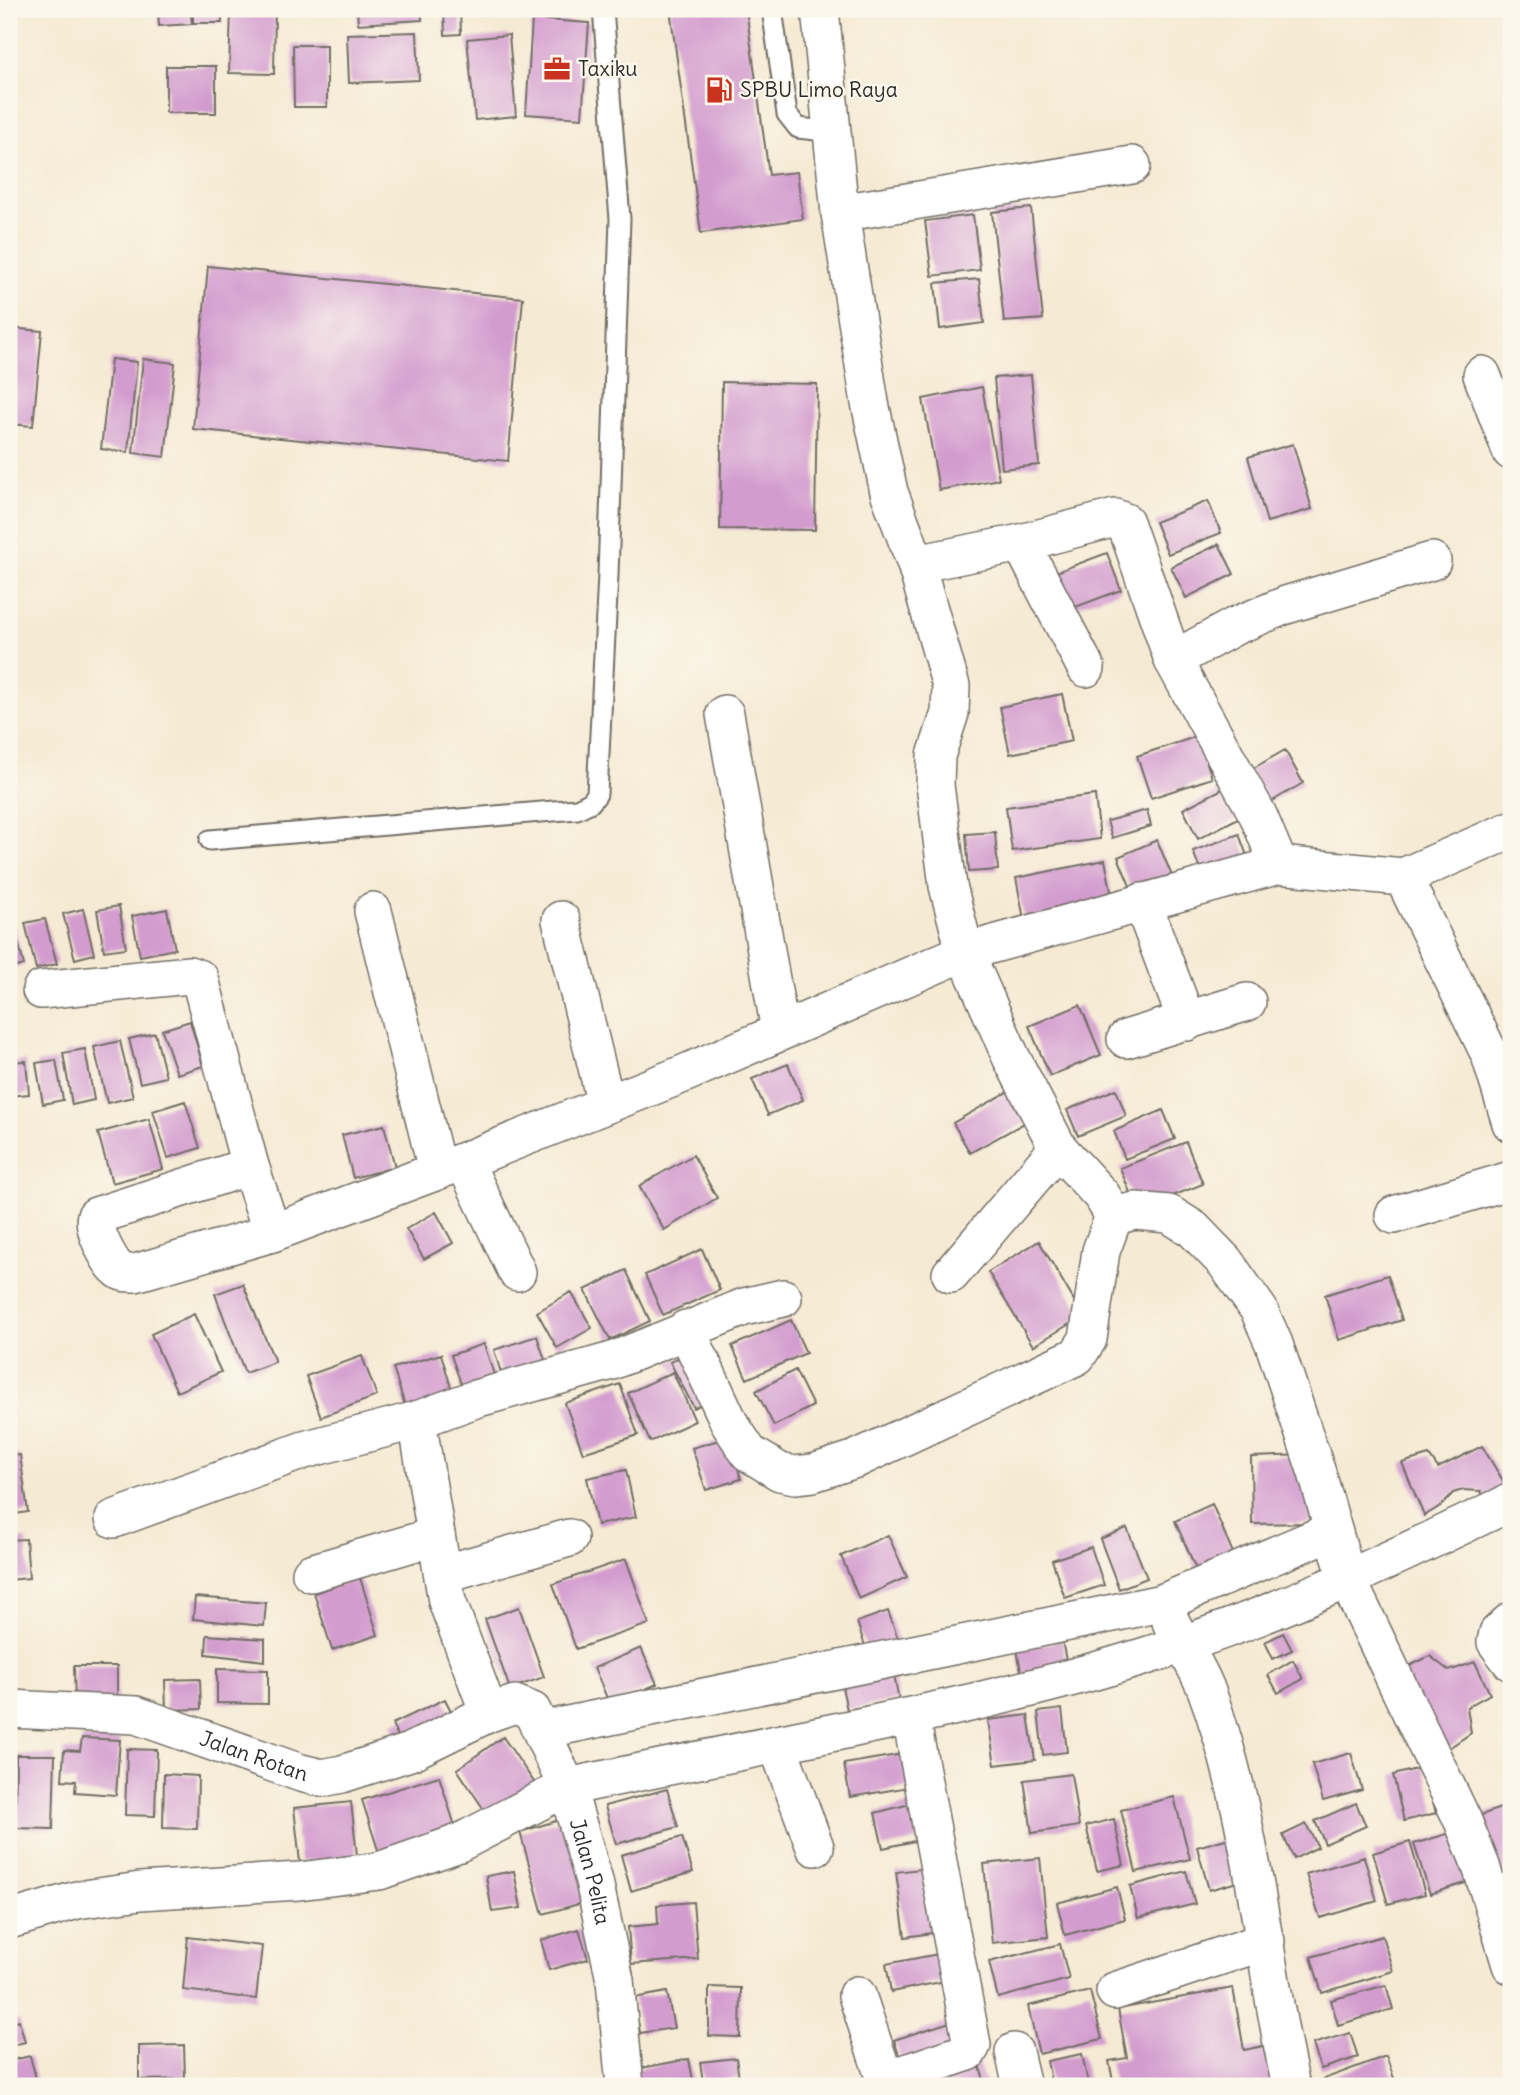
<svg xmlns="http://www.w3.org/2000/svg" width="1520" height="2095" font-family="Delius,sans-serif">
<style>
.building{fill:#d39ccf}
.lines{fill:none;stroke-linecap:round;stroke-linejoin:round}
.lane-casing{stroke:#726e66;stroke-width:23}
.street-casing{stroke:#726e66;stroke-width:40}
.lane{stroke:#fff;stroke-width:19}
.street{stroke:#fff;stroke-width:37}
.labels{text-anchor:middle;stroke-width:5;stroke-linejoin:round;paint-order:stroke}
.poi-label{font-size:21px;fill:#2b2b2b;stroke:#fbf7ec;text-anchor:start}
.street-label{font-size:21px;fill:#2b2b2b;stroke:#fbf7ec}
</style>
<rect width="100%" height="100%" fill="#fbf7ec"/>
<filter id="ink" filterUnits="userSpaceOnUse"><feTurbulence type="fractalNoise" baseFrequency=".0143" numOctaves="2"/><feDisplacementMap in="SourceGraphic" scale="14" xChannelSelector="R" yChannelSelector="G"/><feConvolveMatrix kernelMatrix="1 2 1 2 8 2 1 2 1" color-interpolation-filters="sRGB"/></filter>
<filter id="wash" filterUnits="userSpaceOnUse"><feTurbulence type="fractalNoise" baseFrequency=".00686" numOctaves="4" result="noise"/><feDisplacementMap in="SourceGraphic" scale="28" xChannelSelector="R" yChannelSelector="G"/><feGaussianBlur stdDeviation="1.57" result="paint"/><feColorMatrix in="noise" values="0 0 0 0 0 0 0 0 0 0 0 0 0 0 0 0 0 1.4 0 .05"/><feComposite in="paint" operator="in"/></filter>
<g filter="url(#wash)">
<rect width="100%" height="100%" fill="#f5ead3"/>
<g id="blocks">
<path class="building" d="M158,9H190L192,24L159,26Z
M193,9H222V23H193Z
M231,9H275L274,74L229,73Z
M357,9H422V20L358,24Z
M444,9H460L461,34L445,35Z
M670,9H746L769,175L797,172L803,219L701,233Z
M532,19L589,23L582,118L526,114Z
M417,32L419,80L349,83L347,34Z
M509,35L516,116L475,120L467,39Z
M293,45H327V107H294Z
M166,66H216V113H166Z
M1031,208L1043,319L1004,322L992,212Z
M973,215L980,270L932,276L925,221Z
M208,266L523,298L508,461L193,429Z
M979,279L984,323L940,329L935,283Z
M9,283L15,285L9,301Z
M9,328L42,331L33,426L9,424Z
M111,359L137,362L128,452L101,449Z
M143,359L175,363L165,457L133,453Z
M1031,375L1039,465L1002,469L994,378Z
M722,382L817,384L815,530L720,529Z
M982,387L999,479L939,490L923,399Z
M1293,444L1312,509L1267,522L1248,457Z
M1208,501L1221,533L1168,554L1155,522Z
M1219,544L1234,574L1186,598L1171,567Z
M1107,553L1121,590L1065,611L1051,574Z
M1062,694L1072,741L1010,754L1000,707Z
M1198,736L1212,778L1151,798L1137,756Z
M1285,750L1303,783L1269,803L1250,770Z
M1234,783L1248,813L1198,839L1183,809Z
M1095,795L1100,839L1012,851L1006,807Z
M1147,810L1151,826L1112,838L1107,821Z
M995,832L998,870L969,872L966,834Z
M1239,834L1251,867L1206,885L1193,851Z
M1157,840L1174,881L1135,898L1118,857Z
M1105,860L1113,901L1024,919L1016,878Z
M119,906L126,948L104,951L97,910Z
M83,909L94,954L75,959L63,914Z
M167,909L175,949L140,956L132,916Z
M12,919L24,965L9,969V920Z
M45,919L57,964L36,969L25,923Z
M1080,1005L1101,1055L1050,1076L1029,1026Z
M190,1021L203,1066L177,1074L162,1030Z
M155,1033L166,1077L140,1083L129,1039Z
M120,1041L133,1097L107,1103L94,1047Z
M85,1049L94,1100L72,1105L63,1053Z
M56,1060L63,1100L43,1104L36,1063Z
M26,1061L29,1094L9,1096V1062Z
M788,1064L803,1100L768,1115L752,1079Z
M1116,1089L1126,1116L1078,1136L1067,1110Z
M1011,1090L1028,1121L970,1153L953,1123Z
M185,1101L200,1148L168,1158L153,1111Z
M1163,1110L1175,1139L1125,1159L1114,1131Z
M149,1119L163,1169L112,1183L98,1133Z
M384,1125L395,1167L353,1178L342,1135Z
M1186,1142L1203,1184L1137,1210L1120,1168Z
M693,1155L717,1198L664,1230L639,1186Z
M436,1212L453,1243L424,1259L406,1229Z
M1039,1241L1083,1316L1033,1346L988,1272Z
M702,1249L720,1290L663,1315L645,1275Z
M626,1270L650,1321L610,1340L585,1290Z
M1388,1275L1402,1320L1339,1340L1325,1295Z
M243,1284L275,1362L245,1373L215,1294Z
M571,1292L592,1328L557,1348L537,1312Z
M194,1314L221,1372L177,1392L151,1334Z
M791,1320L806,1353L747,1379L732,1346Z
M537,1336L549,1372L505,1386L494,1350Z
M484,1344L498,1387L466,1398L451,1355Z
M691,1351L715,1398L694,1408L670,1362Z
M441,1354L456,1404L409,1418L393,1368Z
M362,1356L377,1396L321,1417L306,1376Z
M795,1370L813,1406L774,1426L756,1391Z
M673,1372L695,1421L650,1442L628,1393Z
M620,1384L638,1435L583,1453L565,1403Z
M729,1437L741,1479L706,1490L692,1448Z
M1482,1446L1511,1494L1488,1507L1481,1491L1463,1490L1453,1493L1442,1505L1424,1516L1402,1463L1429,1455L1438,1468Z
M20,1455L28,1512L9,1515V1456Z
M1308,1455L1310,1523L1252,1524L1251,1457Z
M626,1470L636,1517L597,1525L587,1478Z
M1212,1504L1236,1560L1199,1576L1175,1521Z
M1127,1528L1147,1578L1119,1589L1100,1539Z
M888,1535L907,1577L859,1599L841,1556Z
M26,1539L29,1578L9,1580V1540Z
M1091,1547L1104,1585L1065,1598L1052,1560Z
M626,1559L649,1624L576,1649L553,1584Z
M360,1578L378,1635L332,1650L314,1593Z
M195,1597L266,1603L264,1626L193,1619Z
M519,1607L544,1677L510,1689L485,1619Z
M888,1611L900,1644L868,1655L857,1622Z
M1283,1633L1292,1650L1273,1659L1265,1642Z
M207,1635L265,1639V1661L206,1654Z
M1062,1640L1067,1666L1022,1676L1017,1650Z
M641,1648L657,1684L610,1705L594,1668Z
M1430,1656L1449,1671L1475,1662L1490,1694L1467,1707L1471,1733L1446,1750L1401,1670Z
M1293,1660L1303,1679L1278,1693L1268,1675Z
M74,1666H117V1708H75Z
M217,1669L268,1670V1704L217,1703Z
M893,1671L899,1700L847,1710L841,1682Z
M200,1679L201,1709L166,1710L165,1680Z
M445,1699L458,1725L404,1750L392,1724Z
M1062,1709L1067,1752L1043,1755L1038,1712Z
M1028,1715L1035,1760L995,1765L988,1720Z
M503,1737L536,1785L489,1817L457,1769Z
M82,1738L120,1740L116,1795L75,1792L76,1781L62,1780L64,1750L80,1751Z
M127,1749L157,1750L155,1816L125,1815Z
M1351,1753L1362,1790L1323,1801L1312,1764Z
M903,1754L909,1787L850,1797L844,1764Z
M16,1755H55L53,1829L15,1828Z
M1424,1767L1436,1813L1404,1821L1393,1775Z
M164,1774L198,1776L197,1829L163,1828Z
M1071,1774L1079,1826L1032,1833L1024,1780Z
M439,1776L456,1829L379,1853L362,1800Z
M667,1789L678,1827L616,1844L605,1806Z
M1174,1797L1190,1859L1136,1872L1121,1810Z
M351,1802L357,1855L300,1862L294,1808Z
M1356,1803L1366,1826L1325,1844L1315,1821Z
M910,1804L919,1840L883,1848L875,1813Z
M1511,1804V1869L1494,1876L1473,1818Z
M569,1817L593,1900L543,1914L520,1832Z
M1114,1819L1124,1865L1097,1871L1086,1826Z
M1306,1824L1318,1847L1294,1859L1283,1835Z
M1460,1830L1475,1880L1430,1894L1414,1844Z
M1236,1836L1248,1879L1209,1890L1197,1847Z
M682,1837L693,1872L631,1891L621,1855Z
M1410,1842L1425,1894L1388,1904L1373,1853Z
M1364,1857L1377,1901L1320,1918L1306,1874Z
M1040,1858L1048,1937L992,1943L984,1864Z
M935,1867L945,1931L905,1937L896,1872Z
M514,1871L521,1908L492,1912L486,1876Z
M1186,1871L1195,1904L1138,1918L1130,1886Z
M1117,1887L1125,1919L1065,1935L1057,1903Z
M693,1902L698,1959L631,1964L628,1927L658,1924L657,1905Z
M579,1929L588,1959L549,1970L541,1940Z
M1382,1936L1393,1971L1322,1993L1311,1957Z
M188,1937L262,1946L256,1999L183,1990Z
M1060,1944L1069,1979L998,1998L989,1962Z
M949,1952L955,1979L891,1992L886,1964Z
M1386,1985L1393,2009L1338,2025L1331,2000Z
M709,1987L741,1988L740,2037L709,2036Z
M1233,1988L1244,2050L1268,2045L1275,2081L1246,2086H1114L1109,2061L1127,2058L1118,2009Z
M1090,1991L1102,2039L1039,2054L1028,2006Z
M667,1992L674,2028L640,2033L634,1998Z
M19,2020L25,2042L9,2046V2023Z
M956,2020L966,2050L904,2070L894,2040Z
M1350,2033L1358,2057L1321,2069L1313,2044Z
M184,2045L185,2079L139,2080V2046Z
M1082,2054L1088,2083L1052,2086L1047,2061Z
M30,2056L38,2086H9V2061Z
M1386,2056L1396,2084L1320,2086L1318,2081Z
M736,2058L739,2078L703,2082L700,2062Z
M689,2059L694,2086H640L636,2069Z
M978,2061L986,2086H925L922,2079Z"/>
</g>
</g>
<g filter="url(#ink)">
<use href="#blocks" fill-opacity="0" stroke="#726e66" stroke-width="2"/>
<g class="lines">
<g class="lane-casing">
<path id="lane" d="M772,9L787,114L798,128L834,132
M210,840L577,809L591,802L597,794L608,575L620,219L603,9"/>
</g>
<g class="street-casing">
<g id="street">
<path d="M820,9L840,213L870,403L889,492L916,564L951,686L950,713L936,756L935,785L948,886L965,952L1011,1057L1058,1148L1102,1196L1114,1216L1135,1211L1169,1214L1193,1229L1225,1262L1259,1310L1274,1344L1317,1473L1347,1579L1463,1821L1481,1866L1511,1965"/>
<path d="M840,213L1132,165"/>
<path d="M1482,375L1511,451"/>
<path d="M1021,543L1086,668"/>
<path d="M916,564L1021,543L1115,518L1125,522L1173,660L1258,815L1279,865L1403,877L1490,1055L1511,1123"/>
<path d="M1173,660L1235,626L1286,605L1432,561"/>
<path d="M725,714L780,1031"/>
<path d="M1403,877L1511,830"/>
<path d="M1142,902L1187,1022"/>
<path d="M373,911L437,1170"/>
<path d="M561,920L606,1104"/>
<path d="M41,990L189,975L200,979L250,1166L272,1233"/>
<path d="M1126,1039L1247,1002"/>
<path d="M464,1161L517,1272"/>
<path d="M250,1166L96,1216C91,1226 109,1262 118,1269C123,1274 129,1273 135,1273L272,1233L464,1161L681,1075L965,952L1279,865"/>
<path d="M1394,1215L1511,1180"/>
<path d="M951,1274L1058,1148"/>
<path d="M686,1329L730,1424L749,1453L780,1472L795,1475L813,1473L856,1459L1077,1356L1088,1339L1101,1251L1114,1216"/>
<path d="M114,1519L304,1450L417,1420"/>
<path d="M311,1573L436,1536"/>
<path d="M443,1574L569,1538"/>
<path d="M1511,1621L1498,1633L1496,1642L1511,1662"/>
<path d="M1171,1622C1182,1645 1197,1666 1206,1689C1254,1818 1261,1954 1291,2086"/>
<path id="s1" d="M9,1709L136,1715L301,1773L322,1778L342,1774L410,1752L489,1713L515,1704L532,1711L567,1787L594,1881L615,1980L625,2086"/>
<path d="M489,1713L447,1601L417,1420L475,1399L612,1361L744,1307L783,1298"/>
<path d="M543,1730L1162,1603L1332,1531"/>
<path d="M777,1744C913,1716 1048,1689 1180,1645C1294,1608 1403,1553 1511,1502"/>
<path d="M9,1920L77,1900L140,1891L299,1881L379,1871L459,1843L567,1787L777,1744L815,1847"/>
<path d="M1115,1991L1266,1941"/>
<path d="M857,1995L887,2086"/>
<path d="M1014,2052L1022,2086"/>
<path d="M885,2080L968,2052L972,2045L911,1717"/>
</g>
</g>
<use href="#lane" class="lane"/>
<use href="#street" class="street"/>
</g>
</g>
<defs>
<g id="office-bare" transform="scale(2.1)"><path d="M-6-3h4V-5.5h4V-3h4V5H-6ZM-1-4.5V-3h2v-1.5ZM-6 0V1H6V0Z" fill="#c8321e" stroke="#fbf7ec" stroke-width="2.5" paint-order="stroke"/></g>
<g id="fuel-bare" transform="scale(2.1)"><path d="M-5.5-6h7V0h2V4h1.3V-2.5L3-4.5l.8-.8L6-3V5H2.5V1h-1V6h-7ZM-4.2-4.7v3.2H.2V-4.7Z" fill="#c8321e" stroke="#fbf7ec" stroke-width="2.5" paint-order="stroke"/></g>
</defs>
<g fill-rule="evenodd">
<use href="#office-bare" x="557" y="69"/>
<use href="#fuel-bare" x="719" y="90"/>
</g>
<g class="labels">
<g class="poi-label">
<text x="578" y="76">Taxiku</text>
<text x="740" y="97">SPBU Limo Raya</text>
</g>
<g class="street-label">
<text dy="7" stroke="none"><textPath href="#s1" startOffset="252">Jalan Rotan</textPath></text>
<text dy="7" stroke="none"><textPath href="#s1" startOffset="721">Jalan Pelita</textPath></text>
</g>
</g>
<rect width="1520" height="2095" fill="none" stroke="#fbf7ec" stroke-width="35"/>
</svg>
